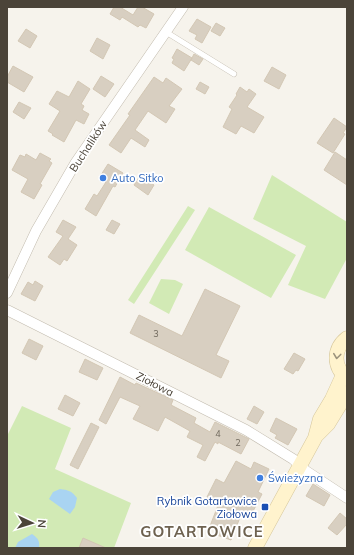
<svg xmlns="http://www.w3.org/2000/svg" width="354" height="555" font-family="Mulish,sans-serif">
<style>
.green{fill:#d2eab5}
.water{fill:#a9d4f2}
.building{fill:#d8cfc1;stroke:#d3c7b4}
.lines{fill:none;stroke-linecap:round;stroke-linejoin:round}
.lane-casing{stroke:#c2bbae;stroke-width:6}
.street-casing{stroke:#c2bbae;stroke-width:11}
.secondary-casing{stroke:#d6c79b;stroke-width:15}
.lane{stroke:#fff;stroke-width:5}
.street{stroke:#fff;stroke-width:10}
.secondary{stroke:#fff3cd;stroke-width:14}
.oneway{stroke:#9c937c}
.shop-dot{fill:#3f7fe0;stroke:#fff;stroke-width:1.5}
.transit-dot{fill:#1a4fb4;stroke:#fff;stroke-width:1.5}
.labels{text-anchor:middle;stroke-width:3.5;stroke-linejoin:round;paint-order:stroke}
.number-label{font-size:9px;fill:#6e675b}
.street-label{font-size:11px;fill:#4b4439;stroke:#fff}
.shop-label{font-size:11px;fill:#366cbe;stroke:#fff;text-anchor:start}
.transit-label{font-size:11px;fill:#164399;stroke:#fff;text-anchor:end}
.district-label{font-size:15px;font-weight:bold;letter-spacing:1px;fill:#6e6250;stroke:#fff}
</style>
<rect width="100%" height="100%" fill="#f6f3ec"/>
<path class="green" d="M272,175L347,222V258L325,299L288,285L306,246L253,219Z
M188,206L195,210L134,304L128,300Z
M209,207L296,255L271,298L185,250Z
M161,279L175,280L183,284L169,314L149,303Z
M22,406L71,428L55,469L131,503L114,548H7V436Z"/>
<path class="water" d="M60,489C68,490 72,491 77,498L75,507L70,514L49,499L53,492Z
M32,534C38,538 40,541 39,548H15L18,542Z"/>
<path class="building" d="M114,7H120L133,15L138,7H142L154,14L146,28L140,25L138,27L122,17L120,20L110,14Z
M197,19L211,27L202,43L195,39L197,35L189,31Z
M216,23L225,28L220,36L211,31Z
M26,29L37,36L30,48L18,41Z
M97,38L110,45L103,59L90,51Z
M177,49L192,58L184,71L172,63L174,59L172,58Z
M194,54L203,59L199,65L191,60Z
M13,66L33,77L24,92L7,82V77Z
M272,67L286,75L279,89L264,81Z
M101,76L114,84L105,97L93,89Z
M154,77L163,83L166,78L182,89L169,106L175,109L166,123L148,111L135,130L149,140L145,147L131,138L121,153L109,145L130,115L128,114Z
M78,81L90,89L81,104L84,106L82,110L89,114L84,124L76,120L64,142L52,135L53,134L48,131L60,111L49,104L57,91L69,97Z
M200,82L209,87L205,94L196,89Z
M240,87L247,92L249,89L256,94L247,107L264,117L254,133L241,126L236,134L223,127L232,109L229,107L237,95L236,94Z
M19,102L31,108L24,119L13,112Z
M334,118L347,127L343,133L345,134L333,153L317,143Z
M335,152L347,160V185L324,170Z
M40,153L51,159L49,161L52,163L40,184L42,185L34,199L21,192L28,179L12,170L20,155L25,157L26,154L36,160Z
M108,164L123,173L115,187L113,186L96,216L85,209L94,194L97,196L106,182L99,178Z
M140,176L154,185L148,195L134,185Z
M63,220L76,227L68,239L77,245L67,261L64,259L60,265L48,257L63,236L56,232Z
M112,220L120,224L114,234L106,230Z
M35,281L43,286L35,301L21,294L28,282L33,285Z
M205,289L240,306L216,355L229,361L221,378L130,333L139,315L182,336Z
M29,339L43,346L36,360L22,353Z
M294,353L305,359L298,371L296,370L293,374L284,369Z
M85,359L103,368L97,380L79,372Z
M120,377L135,385L136,383L173,400L171,405L196,418L194,423L210,432L215,422L249,439L241,454L218,442V444L215,442L205,461L197,457L203,445L187,437L190,431L165,417L158,431L133,419L140,406L120,397L106,424L99,420Z
M65,395L80,403L73,416L58,409Z
M254,406L264,412L257,424L247,419Z
M276,418L297,429L288,445L275,438L277,435L270,431Z
M91,423L99,427L78,469L70,465Z
M236,461L251,469L254,462L269,469L258,492L262,494L249,519L241,515L231,540L214,534L216,529L210,526L219,503L207,497L216,479L224,483Z
M313,484L330,495L324,506L306,496Z
M340,513L347,519V524L337,535L328,528Z
M83,538L106,548H79Z"/>
<g class="lines">
<g class="lane-casing">
<path id="lane" d="M166,32L234,74"/>
</g>
<g class="street-casing">
<path id="street" d="M7,293L36,231L76,162L183,7
M7,310L246,430L293,459L306,471L347,498"/>
</g>
<g class="secondary-casing">
<path id="secondary" d="M347,338C333,349 333,367 347,378
M316,436L328,424L347,393
M255,548L315,438L320,419L332,399L343,375"/>
</g>
<use href="#lane" class="lane"/>
<use href="#street" class="street"/>
<use href="#secondary" class="secondary"/>
</g>
<defs><path id="oneway-chevron" d="M-2-3.5L2.5 0L-2 3.5" fill="none" stroke-width="1.6" stroke-linecap="round" stroke-linejoin="round"/></defs>
<use class="oneway" href="#oneway-chevron" transform="translate(337 356) rotate(97)"/>
<g class="shop-dot">
<circle cx="103" cy="178" r="4"/>
<circle cx="260" cy="478" r="4"/>
</g>
<rect class="transit-dot" x="261" y="503" width="8" height="8" rx="2"/>
<g class="labels">
<g class="number-label">
<text x="156" y="337">3</text>
<text x="218" y="437">4</text>
<text x="238" y="446">2</text>
</g>
<g class="street-label">
<text transform="translate(88 146) rotate(-57)" y="4">Buchalików</text>
<text transform="translate(155 384) rotate(27)" y="4">Ziołowa</text>
</g>
<g class="shop-label">
<text x="111" y="182">Auto Sitko</text>
<text x="268" y="482">Świeżyzna</text>
</g>
<g class="transit-label">
<text x="257" y="505">Rybnik Gotartowice<tspan x="257" dy="13">Ziołowa</tspan></text>
</g>
<g class="district-label">
<text x="202" y="537">GOTARTOWICE</text>
</g>
</g>
<rect width="354" height="555" fill="none" stroke="#4b4439" stroke-width="16"/>
<g transform="translate(32 523) rotate(94)" stroke="#ffffff" stroke-width="3" paint-order="stroke">
<path d="M0-3L7 15L0 10L-7 15Z" fill="#4b4439"/>
<text y="-6" font-size="11" font-weight="bold" text-anchor="middle" fill="#4b4439">N</text>
</g>
</svg>
